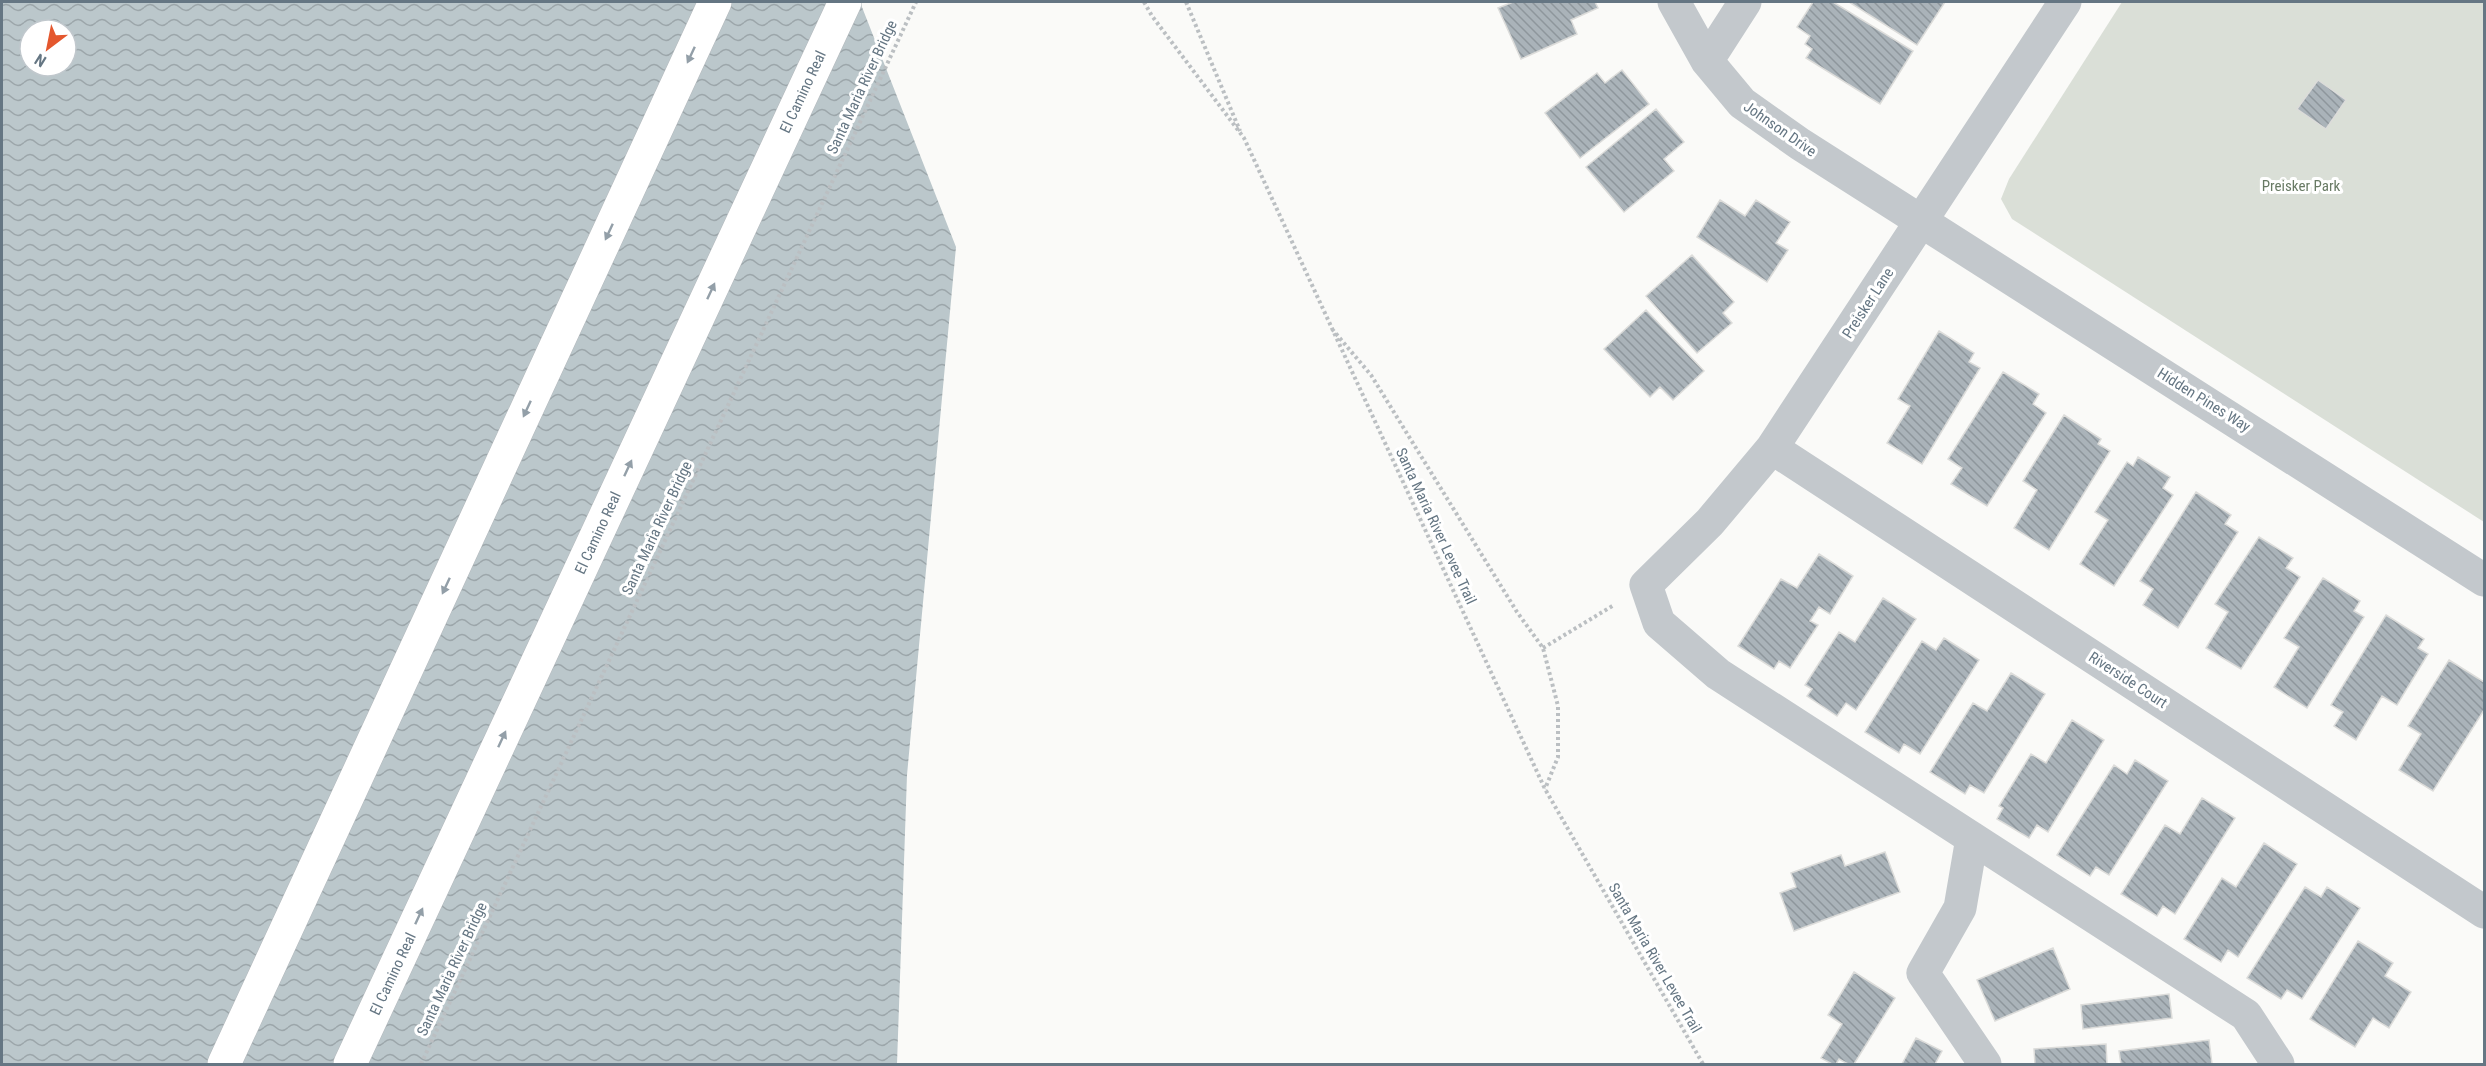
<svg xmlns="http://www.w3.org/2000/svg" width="2486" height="1066" font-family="'Roboto Condensed',sans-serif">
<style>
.green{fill:#dadfd7}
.water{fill:url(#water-waves);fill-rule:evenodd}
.building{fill:url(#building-back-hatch);stroke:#dcdcda;stroke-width:1.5}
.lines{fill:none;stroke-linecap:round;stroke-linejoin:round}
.highway-casing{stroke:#b4b9bd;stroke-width:34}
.path{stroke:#bbbfc2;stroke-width:4;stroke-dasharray:3 3;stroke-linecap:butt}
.minor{stroke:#c3c8cc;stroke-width:33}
.highway{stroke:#fff;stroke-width:33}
.oneway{fill:#939fa8}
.labels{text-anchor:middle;stroke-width:6;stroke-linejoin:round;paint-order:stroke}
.street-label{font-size:15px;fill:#657683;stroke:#fff}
.park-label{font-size:15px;fill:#687a64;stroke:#fff}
</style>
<defs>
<pattern id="water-waves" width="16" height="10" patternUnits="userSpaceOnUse" patternTransform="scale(1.5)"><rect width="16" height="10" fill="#bbc7cb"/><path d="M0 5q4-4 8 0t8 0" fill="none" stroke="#9ca6aa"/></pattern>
<pattern id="building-back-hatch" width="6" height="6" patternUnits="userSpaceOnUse" patternTransform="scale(1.5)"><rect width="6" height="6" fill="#aab3b9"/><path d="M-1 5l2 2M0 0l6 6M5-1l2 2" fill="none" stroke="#8e969c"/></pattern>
</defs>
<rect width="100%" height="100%" fill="#fafaf8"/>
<path class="green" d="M2122,2H2484V522L2012,219L2001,199L2009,179Z"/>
<path class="water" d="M2,2H860L956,247L907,775L897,1064H2ZM30,30H66V66H30Z"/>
<path class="building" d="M1513,2H1595L1598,8L1571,20L1577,34L1521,59L1498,8Z
M1813,2H1833L1913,51L1880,104L1806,58L1812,49L1805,44L1810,36L1797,27Z
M1849,2H1945L1917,45Z
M1622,70L1649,104L1580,158L1545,113L1597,73L1605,83Z
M2318,80L2346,100L2326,129L2297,109Z
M1656,109L1684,142L1664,159L1674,171L1624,212L1586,167Z
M1720,200L1745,216L1756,200L1790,222L1776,243L1788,250L1767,282L1697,237Z
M1692,255L1734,302L1723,313L1732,323L1697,353L1646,296Z
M1646,310L1704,371L1673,400L1660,387L1650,397L1604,349Z
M1939,331L1974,353L1969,362L1980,368L1922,464L1887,443L1910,406L1898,399Z
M2003,372L2039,394L2033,404L2046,413L1987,506L1951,484L1962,468L1948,459Z
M2064,415L2101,439L2098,444L2110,451L2049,550L2014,528L2037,490L2023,481Z
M2138,457L2170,477L2163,488L2173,495L2114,586L2080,564L2108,520L2095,512L2127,462L2133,466Z
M2196,492L2231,515L2225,524L2238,532L2178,628L2143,605L2153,589L2140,581Z
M2259,537L2293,558L2286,568L2300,577L2241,669L2206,648L2228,612L2215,604Z
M1819,554L1853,576L1830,614L1819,607L1810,621L1818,625L1790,668L1779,661L1774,669L1738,646L1781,579L1797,588Z
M2323,578L2360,601L2354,611L2364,617L2307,708L2274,687L2299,647L2284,638Z
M1883,598L1916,619L1856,710L1846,703L1837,716L1807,696L1812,689L1805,685L1839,632L1855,642Z
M2386,615L2424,639L2418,648L2428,654L2397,705L2382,696L2356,740L2334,726L2343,712L2331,705Z
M1944,638L1979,660L1920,754L1904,744L1899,753L1865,732L1922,641L1936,650Z
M2449,660L2484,682V710L2433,791L2399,770L2421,734L2408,726Z
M2011,673L2045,694L1984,793L1970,785L1965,794L1930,772L1973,703L1987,711Z
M2072,720L2104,740L2048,832L2037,825L2029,838L1997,819L2003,808L1999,806L2031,754L2046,763Z
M2135,760L2168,781L2109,875L2096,867L2090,876L2057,855L2114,765L2127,774Z
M2202,798L2235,818L2175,914L2163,906L2157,916L2121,894L2165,825L2180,834Z
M2264,843L2297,864L2238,957L2228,950L2221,962L2184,939L2222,878L2236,887Z
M1885,852L1900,892L1794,931L1780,893L1796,887L1791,873L1841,855L1845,866Z
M2305,887L2321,897L2327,887L2360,908L2302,999L2287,990L2281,999L2247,978Z
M2358,941L2393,963L2385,976L2411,992L2389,1028L2373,1018L2355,1047L2310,1019Z
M2053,948L2070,989L1995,1021L1977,980Z
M1854,972L1895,998L1854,1064H1848L1839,1059L1836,1064H1832L1821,1058L1842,1024L1828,1015Z
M2169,994L2172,1018L2083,1029L2081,1005Z
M1916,1038L1942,1051L1935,1064H1902Z
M2209,1040L2212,1064H2121L2119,1051Z
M2106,1044L2107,1064H2035L2034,1049Z"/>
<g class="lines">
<g class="highway-casing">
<path id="highway" d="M224,1064L715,2
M350,1064L845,2"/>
</g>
<path class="path" d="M1144,2L1152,16L1244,138L1545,789L1703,1064
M1186,2L1240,131
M1332,329L1371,375L1517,612L1543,648L1558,706V757L1545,789
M1543,648L1614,605
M421,1064L916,2"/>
<path class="minor" d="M1674,2L1707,61L1742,103L1800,144L2484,580
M2065,2L1772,448L1710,522L1646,585L1659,623L1718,674L2246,1015L2278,1064
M1707,61L1745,2
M1772,448L2484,912
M1972,838L1960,908L1923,973L1985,1064"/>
<use href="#highway" class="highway"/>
</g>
<defs><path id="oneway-solid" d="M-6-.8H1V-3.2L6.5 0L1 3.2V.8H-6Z" transform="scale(1.5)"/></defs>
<g class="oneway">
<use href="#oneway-solid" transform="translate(691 55) rotate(115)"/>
<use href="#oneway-solid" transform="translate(609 232) rotate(115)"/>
<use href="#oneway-solid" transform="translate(711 291) rotate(-65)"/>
<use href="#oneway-solid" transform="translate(527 409) rotate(115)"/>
<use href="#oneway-solid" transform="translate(628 468) rotate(-65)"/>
<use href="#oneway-solid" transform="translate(446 586) rotate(115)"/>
<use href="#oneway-solid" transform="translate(502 739) rotate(-65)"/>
<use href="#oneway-solid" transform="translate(419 916) rotate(-65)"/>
</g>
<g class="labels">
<g class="street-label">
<text transform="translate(862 87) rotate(-65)" y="5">Santa Maria River Bridge</text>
<text transform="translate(803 92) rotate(-65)" y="5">El Camino Real</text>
<text transform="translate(1780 129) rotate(35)" y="5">Johnson Drive</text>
<text transform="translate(1868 303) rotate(-57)" y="5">Preisker Lane</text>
<text transform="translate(2204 400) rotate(32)" y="5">Hidden Pines Way</text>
<text transform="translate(1436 526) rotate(65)" y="5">Santa Maria River Levee Trail</text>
<text transform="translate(657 528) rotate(-65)" y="5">Santa Maria River Bridge</text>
<text transform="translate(598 533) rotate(-65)" y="5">El Camino Real</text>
<text transform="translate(2128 680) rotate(33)" y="5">Riverside Court</text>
<text transform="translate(1655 958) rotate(60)" y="5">Santa Maria River Levee Trail</text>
<text transform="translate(452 969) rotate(-65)" y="5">Santa Maria River Bridge</text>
<text transform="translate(393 974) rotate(-65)" y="5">El Camino Real</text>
</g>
<g class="park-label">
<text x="2301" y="191">Preisker Park</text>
</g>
</g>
<rect width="2486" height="1066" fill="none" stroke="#657683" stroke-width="6"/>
<g transform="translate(48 48) rotate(212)"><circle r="28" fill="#ffffff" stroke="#c1c8cd" stroke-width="1.5"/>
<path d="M0-4.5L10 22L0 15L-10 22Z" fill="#e4572e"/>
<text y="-9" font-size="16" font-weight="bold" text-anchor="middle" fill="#657683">N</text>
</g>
</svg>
